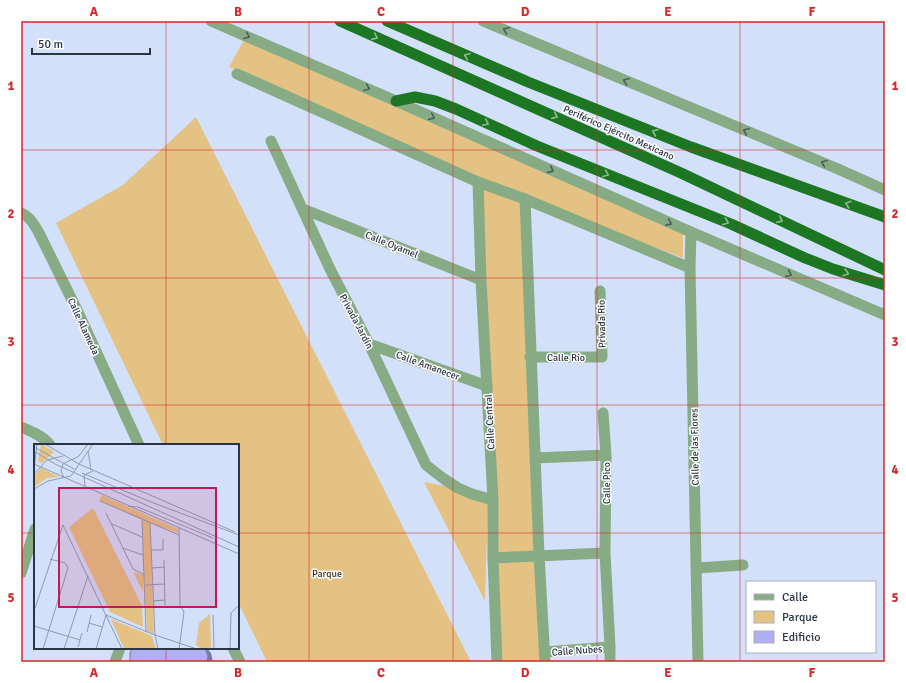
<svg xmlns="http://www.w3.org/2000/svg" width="906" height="683" font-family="Signika,sans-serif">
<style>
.green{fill:#e3c283}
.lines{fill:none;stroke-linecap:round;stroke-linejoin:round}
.minor{stroke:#87ac85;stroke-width:11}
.tertiary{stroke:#87ac85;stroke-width:11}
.trunk{stroke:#1d7622;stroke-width:11}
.shaded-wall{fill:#7a7ba8}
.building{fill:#afb0f0;stroke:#7a7ba8}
.oneway{stroke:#4b5e5b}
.oneway2{stroke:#8eba90}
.grid{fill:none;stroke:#d62828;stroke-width:1;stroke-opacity:0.55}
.labels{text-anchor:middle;stroke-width:3;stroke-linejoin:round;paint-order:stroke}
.street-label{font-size:10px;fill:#2b3444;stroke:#fff}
.park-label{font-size:10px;fill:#403215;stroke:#fff}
.inset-road{fill:none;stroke:#8f9bb1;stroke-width:1}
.view{fill:#c2185b;fill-opacity:0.15;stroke:#c2185b;stroke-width:2}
.inset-edge{fill:none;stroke:#2b3444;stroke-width:2}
.neatline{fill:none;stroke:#d62828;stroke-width:1.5}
.grid-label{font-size:13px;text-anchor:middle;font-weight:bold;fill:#d62828}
</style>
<rect width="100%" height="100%" fill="#d2e0f9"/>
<path class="green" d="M245,38L683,233V258L478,181L229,67Z
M196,117L471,662H267L238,602V445H163L56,223L123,185Z
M479,183L524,200L536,553L495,555Z
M424,482L445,486L488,503L485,601Z
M537,558L541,662H499L495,560Z"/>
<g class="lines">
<path class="minor" d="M237,74L478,182L525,199L690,268
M271,141L330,269L369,344L426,465L444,479L458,488L472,494L493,500
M478,182L481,280L493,500V558L497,662
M525,199L539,555L545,662
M303,209L481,280
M21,213C30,217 34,224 39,233L78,312L139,445
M691,232L690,268L698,662
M369,344L487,386
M530,357H602L600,291
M603,413L606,455L605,553L610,647V662
M21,427C31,431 43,436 50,445
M535,458L606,455
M493,558L605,553
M697,568L743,565
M21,573L35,529
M233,648L240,662
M544,652L610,647
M115,662L120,648"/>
<path class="tertiary" d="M211,21L396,101L691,232L885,315
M483,21L838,169L885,190"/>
<path class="trunk" d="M340,21L681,173L885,270
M387,21L528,82L691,147L885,217
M396,101L415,97L435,101L456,109L537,146L731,224L805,258L833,269L885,285"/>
</g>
<path class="shaded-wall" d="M205,648H207L211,653L213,662H207Z"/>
<path class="building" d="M132,648H205L208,656L207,662H130V653Z"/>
<defs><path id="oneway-chevron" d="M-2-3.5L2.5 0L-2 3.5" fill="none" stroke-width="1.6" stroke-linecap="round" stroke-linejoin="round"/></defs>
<g class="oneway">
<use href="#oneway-chevron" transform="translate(506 30) rotate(-157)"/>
<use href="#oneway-chevron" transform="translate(247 36) rotate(23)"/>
<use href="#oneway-chevron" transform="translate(626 81) rotate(-157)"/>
<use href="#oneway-chevron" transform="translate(367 88) rotate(23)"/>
<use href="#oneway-chevron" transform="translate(432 117) rotate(24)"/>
<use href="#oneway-chevron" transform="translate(746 131) rotate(-157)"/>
<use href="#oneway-chevron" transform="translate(824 163) rotate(-158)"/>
<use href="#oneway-chevron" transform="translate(551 170) rotate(24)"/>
<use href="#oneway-chevron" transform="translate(669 223) rotate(24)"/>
<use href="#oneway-chevron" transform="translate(789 274) rotate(23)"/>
</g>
<g class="oneway2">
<use href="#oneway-chevron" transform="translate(375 37) rotate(24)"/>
<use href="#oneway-chevron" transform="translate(467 56) rotate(-157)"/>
<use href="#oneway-chevron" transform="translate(555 116) rotate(24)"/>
<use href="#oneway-chevron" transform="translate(486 123) rotate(25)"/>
<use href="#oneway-chevron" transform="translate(655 132) rotate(-158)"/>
<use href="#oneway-chevron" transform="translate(606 174) rotate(22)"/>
<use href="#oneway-chevron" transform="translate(848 204) rotate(-161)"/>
<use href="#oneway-chevron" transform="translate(780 220) rotate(26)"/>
<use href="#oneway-chevron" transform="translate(726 222) rotate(22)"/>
<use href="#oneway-chevron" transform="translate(846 273) rotate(17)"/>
</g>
<path class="grid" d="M166,21V445M309,21V662M453,21V662M597,21V662M740,21V662M21,150H885M21,278H885M21,405H885M21,533H35M238,533H885M166,648V662"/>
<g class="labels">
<g class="street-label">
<text transform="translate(619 132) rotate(24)" y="4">Periférico Ejército Mexicano</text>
<text transform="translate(392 244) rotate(22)" y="4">Calle Oyamel</text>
<text transform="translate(357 321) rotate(62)" y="4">Privada Jardín</text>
<text transform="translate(601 324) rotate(-91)" y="4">Privada Río</text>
<text transform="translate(84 326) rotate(65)" y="4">Calle Alameda</text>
<text x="566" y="361">Calle Río</text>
<text transform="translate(428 365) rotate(20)" y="4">Calle Amanecer</text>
<text transform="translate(489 422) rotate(-93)" y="4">Calle Central</text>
<text transform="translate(694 447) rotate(-91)" y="4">Calle de las Flores</text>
<text transform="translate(606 483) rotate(-90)" y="4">Calle Pico</text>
<text transform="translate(577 650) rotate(-4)" y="4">Calle Nubes</text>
</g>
<g class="park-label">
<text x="327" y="577">Parque</text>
</g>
</g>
<g transform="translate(34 444)">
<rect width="205" height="205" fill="#d2e0f9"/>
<path d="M7,0L20,8L8,19L4,17ZM7,24L25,33L13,34L0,43V32ZM68,51L144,85V89L116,79L118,140H111L108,76L65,56ZM59,64L108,162L109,183L76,168L35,83ZM99,128L110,131L109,148ZM111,141H118L120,190L113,187ZM176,170L177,205H168L162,201L165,179ZM77,175L118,192L122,205H90Z" fill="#e3c283"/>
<path class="inset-road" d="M11,0L45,20L201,88M0,3L40,25M0,7L21,20L205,103M54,7L57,26M0,20L205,110M0,26L3,0M48,29L117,58L205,91M0,30L13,16L29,12M30,34L27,27L29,20L45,12L54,0M51,42L50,31L59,27M0,45L14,37L37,32L59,0M66,57L145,91M94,62L104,63L179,94M72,69L99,125L111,131M108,76L112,188M116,79L121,191L124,205M78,80L108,93M89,104L109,111M117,106H129V95M130,116L131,161M118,124L130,123M111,141L130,140M119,157L131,156M0,167L29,81L88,205M179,171L180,205M55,179L68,183M0,182L46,196M53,188L57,171M44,203L48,189M9,205L34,124L31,119L16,115M30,205L54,132M62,205L72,171L121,191L163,205M145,205L150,168L146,161L145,84M196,205L197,169L205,161"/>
<path class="view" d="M25,44H182V163H25Z"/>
<rect width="205" height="205" class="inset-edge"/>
</g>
<rect width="906" height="683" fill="none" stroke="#ffffff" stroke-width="44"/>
<rect x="746" y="581" width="130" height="72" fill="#ffffff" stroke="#aaaeb4"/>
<rect x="754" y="594" width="20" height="6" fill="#87ac85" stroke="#aaaeb4"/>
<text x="782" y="601" font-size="12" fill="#2b3444">Calle</text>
<rect x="754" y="611" width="20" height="12" fill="#e3c283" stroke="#aaaeb4"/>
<text x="782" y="621" font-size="12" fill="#2b3444">Parque</text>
<rect x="754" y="631" width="20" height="12" fill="#afb0f0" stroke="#aaaeb4"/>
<text x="782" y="641" font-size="12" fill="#2b3444">Edificio</text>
<path d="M32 48v6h118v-6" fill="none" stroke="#2b3444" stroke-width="2"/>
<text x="38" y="48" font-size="12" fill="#2b3444" stroke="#ffffff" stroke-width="3" paint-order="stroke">50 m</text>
<rect x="22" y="22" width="862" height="639" class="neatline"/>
<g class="grid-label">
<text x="94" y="16">A</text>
<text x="238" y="16">B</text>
<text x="381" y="16">C</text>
<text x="525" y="16">D</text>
<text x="668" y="16">E</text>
<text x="812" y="16">F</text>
<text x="11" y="90">1</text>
<text x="895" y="90">1</text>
<text x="11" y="218">2</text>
<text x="895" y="218">2</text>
<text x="11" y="346">3</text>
<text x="895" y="346">3</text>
<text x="11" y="474">4</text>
<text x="895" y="474">4</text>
<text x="11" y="602">5</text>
<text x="895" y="602">5</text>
<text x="94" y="677">A</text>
<text x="238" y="677">B</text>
<text x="381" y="677">C</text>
<text x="525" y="677">D</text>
<text x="668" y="677">E</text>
<text x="812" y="677">F</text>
</g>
</svg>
